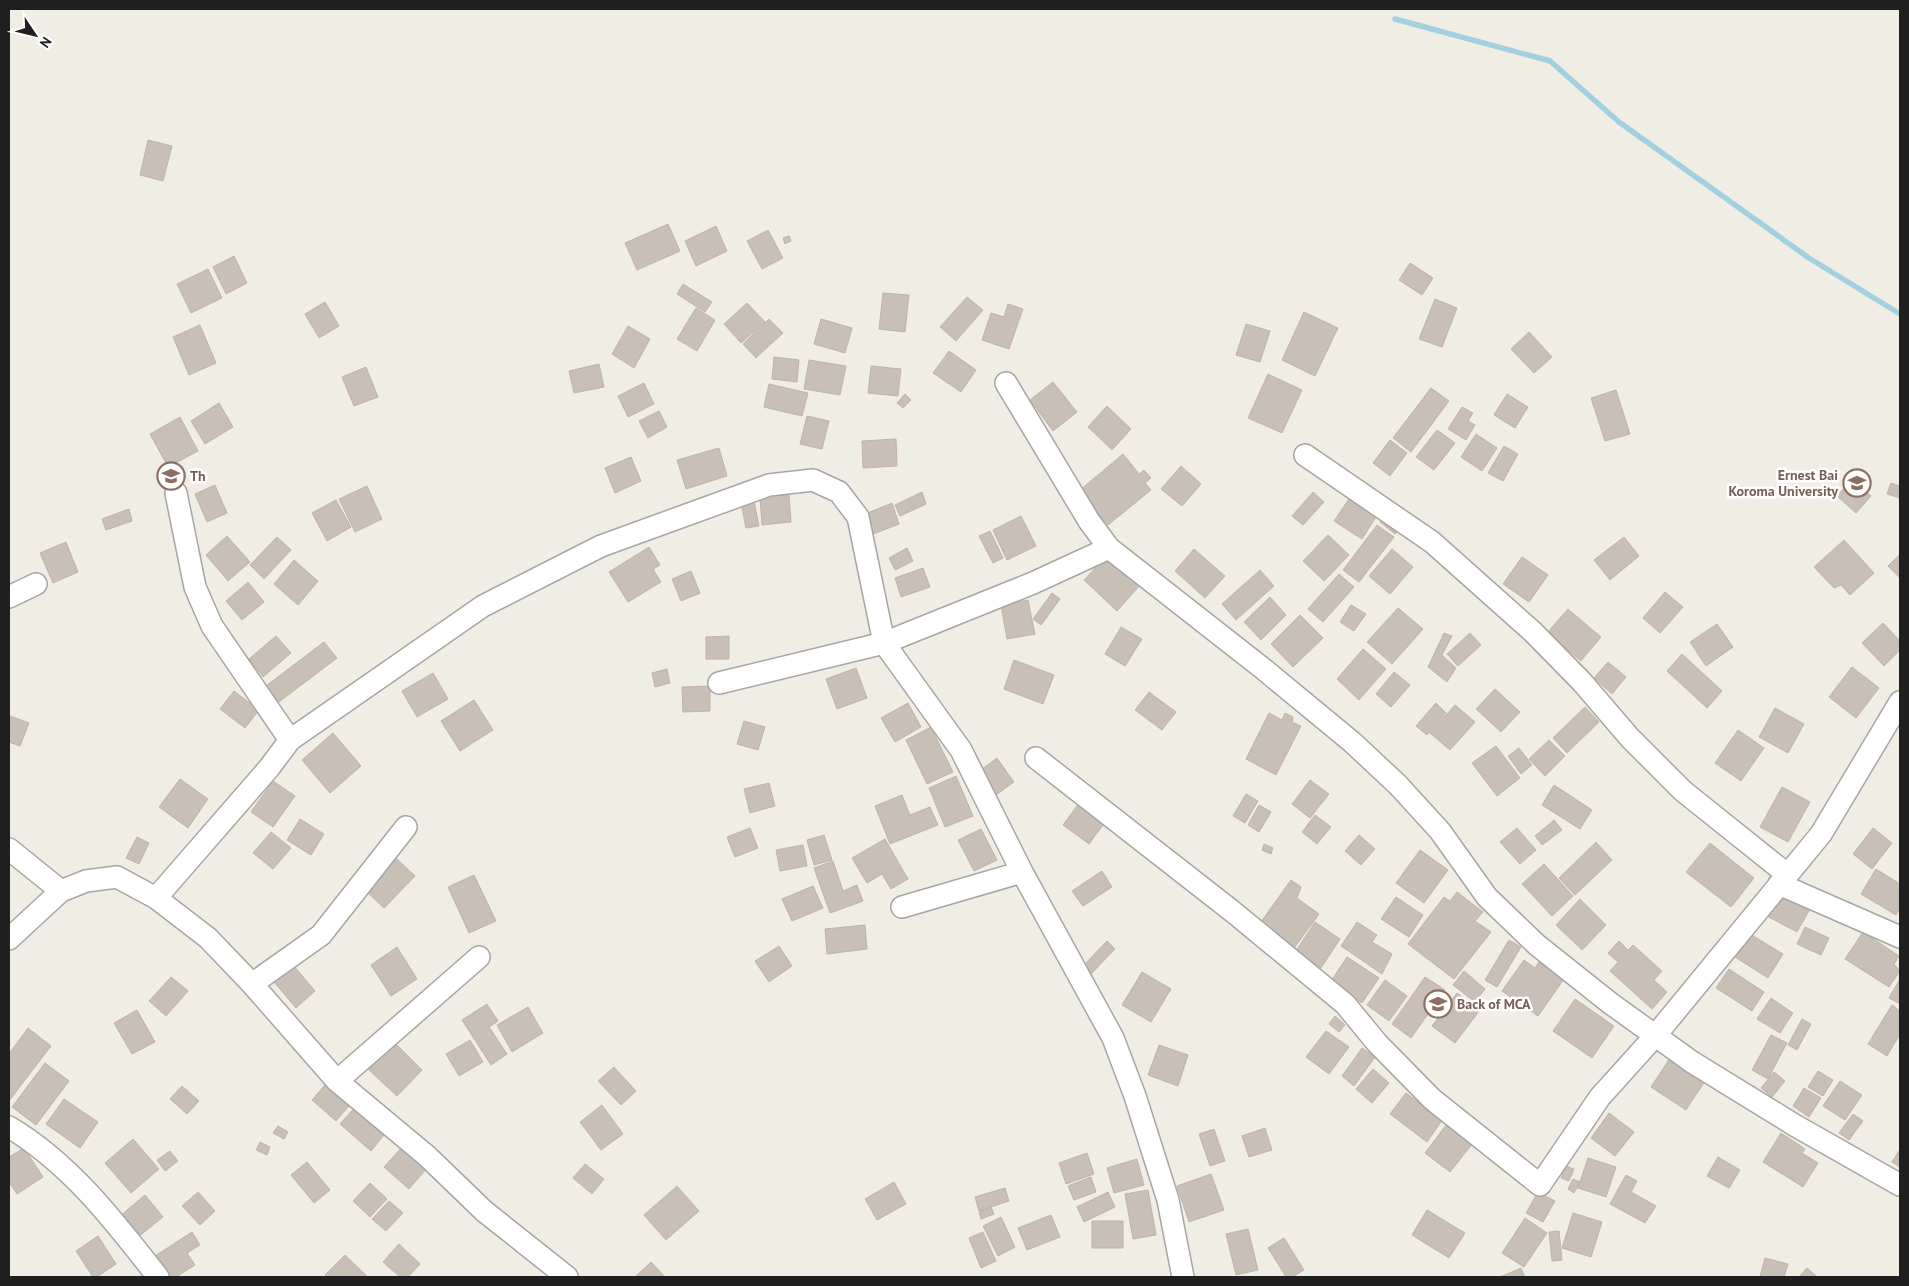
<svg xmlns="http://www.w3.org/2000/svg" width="1909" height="1286" font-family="'PT Sans',sans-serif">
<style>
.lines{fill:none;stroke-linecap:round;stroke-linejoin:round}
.stream{stroke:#a3d0e0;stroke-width:5.5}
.building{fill:#c8bfb7;stroke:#c2b3a6}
.street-casing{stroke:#a6a6a6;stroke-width:24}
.street{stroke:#fff;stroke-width:21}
.labels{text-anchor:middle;stroke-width:5;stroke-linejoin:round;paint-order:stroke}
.education-label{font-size:14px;font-weight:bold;fill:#785e54;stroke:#fff;text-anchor:start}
</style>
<rect width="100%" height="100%" fill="#f0ede4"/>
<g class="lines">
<path class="stream" d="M1395,19L1550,61L1619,122L1809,258L1900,314"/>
</g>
<path class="building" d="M148,140L172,146L163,181L140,175Z
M668,224L680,251L637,270L625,243Z
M716,226L727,251L696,266L685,241Z
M768,230L783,258L762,269L747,241Z
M789,236L791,241L785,244L783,238Z
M234,256L247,283L226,294L213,267Z
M1410,263L1433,278L1422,295L1399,280Z
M208,269L222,298L191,313L177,284Z
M683,284L712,302L705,312L677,294Z
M883,293L909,295L905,332L879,329Z
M967,297L983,310L956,341L940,327Z
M1435,299L1457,308L1442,347L1419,339Z
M325,302L339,326L319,338L305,314Z
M747,303L765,322L741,343L724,324Z
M1008,304L1023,309L1009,349L982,340L991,313L1004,317Z
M696,308L715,320L697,351L677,339Z
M1304,312L1338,328L1315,376L1282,360Z
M769,319L783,333L756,358L743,344Z
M821,319L852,328L845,353L814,344Z
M1246,324L1270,331L1260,362L1236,355Z
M200,325L216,363L189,375L173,337Z
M628,326L650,339L634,368L612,354Z
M1529,332L1552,357L1534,373L1511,349Z
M949,351L976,370L961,392L933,373Z
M774,357L799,360L797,382L772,379Z
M809,360L846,366L840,395L804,389Z
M599,364L604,387L574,393L569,371Z
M871,366L901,369L898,396L868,393Z
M366,367L378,397L354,406L342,377Z
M1268,374L1302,390L1282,433L1248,418Z
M1053,382L1077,412L1053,431L1030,400Z
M644,383L654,404L628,417L618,396Z
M769,384L808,393L802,416L764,407Z
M1431,388L1449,401L1411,452L1393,438Z
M1616,390L1630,434L1605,441L1591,398Z
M905,394L911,400L903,408L897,403Z
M1507,394L1528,407L1515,428L1494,415Z
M219,403L233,427L205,444L191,421Z
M1107,406L1131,429L1112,450L1088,427Z
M1462,407L1473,413L1468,421L1475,425L1466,440L1448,429Z
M659,411L667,427L648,438L639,421Z
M807,416L829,421L822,449L800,444Z
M180,417L198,451L168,467L150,434Z
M1437,430L1455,443L1434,470L1416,457Z
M1476,434L1497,448L1482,471L1461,457Z
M896,439L897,466L863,468L862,441Z
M1390,440L1407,453L1390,476L1373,463Z
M1504,446L1518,454L1503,481L1488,473Z
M719,448L727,476L686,489L677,460Z
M1123,454L1139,474L1144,470L1151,478L1145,483L1151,490L1108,525L1079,491Z
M631,457L641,481L615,493L605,468Z
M1181,466L1201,484L1182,506L1161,489Z
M1852,479L1871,496L1856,513L1837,496Z
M1891,483L1900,486V498L1887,494Z
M215,485L227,513L207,522L195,494Z
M367,486L382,519L355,532L339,499Z
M922,492L926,504L900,516L895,505Z
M1313,492L1324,502L1303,525L1292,516Z
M789,494L791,522L762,525L760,497Z
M1351,496L1381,509L1362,539L1334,521Z
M336,500L351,527L327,541L312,513Z
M754,501L759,526L746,528L741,503Z
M892,503L899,524L873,534L865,514Z
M129,509L132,521L106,530L102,519Z
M1386,514L1401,526L1395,534L1380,522Z
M1021,516L1036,546L1007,560L993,530Z
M1377,525L1394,537L1359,582L1343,570Z
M990,531L1003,558L993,563L979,536Z
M1328,535L1349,555L1324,581L1303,561Z
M227,536L250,562L228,581L206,555Z
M277,537L291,550L264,579L250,565Z
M1624,537L1639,556L1610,580L1594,560Z
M1844,540L1874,573L1850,595L1841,585L1834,588L1814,567Z
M66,542L78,572L53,583L40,553Z
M649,547L660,565L653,569L661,582L628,602L609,572Z
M907,548L913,561L895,570L889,558Z
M1194,549L1225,576L1205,598L1175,571Z
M1392,549L1413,567L1390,594L1369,576Z
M1108,554L1141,584L1117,611L1084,580Z
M1900,554V578L1888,566Z
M1522,557L1548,575L1529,602L1503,584Z
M294,560L318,581L298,605L274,584Z
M923,568L930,587L901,597L895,578Z
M1260,570L1274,586L1236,620L1222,604Z
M691,571L700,593L681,601L672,579Z
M1339,574L1354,587L1323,622L1308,609Z
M248,582L264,602L242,620L226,601Z
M1665,592L1683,607L1660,633L1643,618Z
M1052,593L1060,599L1041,625L1033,619Z
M1270,597L1286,615L1261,640L1244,622Z
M1028,600L1035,634L1007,639L1001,605Z
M1351,605L1366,614L1354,631L1340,622Z
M1398,608L1423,629L1392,664L1367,642Z
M1568,609L1601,637L1581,661L1547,633Z
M1300,615L1323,638L1293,667L1271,644Z
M1883,623L1900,641V650L1884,666L1862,643Z
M1717,624L1733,647L1706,666L1690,642Z
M1121,627L1142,639L1125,666L1105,654Z
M1444,633L1452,636L1442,655L1456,668L1447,682L1428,667Z
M1470,633L1481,645L1458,666L1447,654Z
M276,636L291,653L263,677L249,659Z
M729,636V659H706V637Z
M324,642L337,658L279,702L266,686Z
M1363,649L1386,669L1359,700L1337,679Z
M1682,654L1722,691L1707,708L1667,671Z
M1014,660L1054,675L1043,704L1004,689Z
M1608,662L1626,677L1612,694L1594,678Z
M1852,667L1879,688L1856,718L1829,697Z
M856,668L867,698L837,709L826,679Z
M667,669L670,683L655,687L652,673Z
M1394,672L1410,685L1391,707L1376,694Z
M433,673L448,699L417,717L402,691Z
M710,686V711L683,712L682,687Z
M1495,689L1520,712L1501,732L1476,709Z
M234,691L259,710L245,728L220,709Z
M1149,692L1176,712L1162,730L1135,710Z
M474,700L493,730L460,751L441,721Z
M908,703L921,727L895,742L881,718Z
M1436,703L1446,713L1427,735L1416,726Z
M1455,705L1475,722L1450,750L1430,733Z
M1585,707L1599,722L1567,753L1553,738Z
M1775,708L1804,724L1788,753L1759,737Z
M1269,713L1282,720L1285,713L1293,717L1292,722L1301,726L1276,775L1246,759Z
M10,716L29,723L20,746L9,742Z
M744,721L765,727L758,750L737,744Z
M931,727L953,772L927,784L906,740Z
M1738,730L1764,748L1741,781L1715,763Z
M333,733L361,766L330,793L302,760Z
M1549,740L1565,756L1545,776L1529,759Z
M1496,746L1520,778L1497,796L1472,763Z
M1519,748L1532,765L1521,774L1508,756Z
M997,758L1014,782L996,795L978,772Z
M956,776L973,816L945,827L929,788Z
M180,779L208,799L188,828L159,807Z
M1310,780L1329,794L1310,818L1292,804Z
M273,781L295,796L273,827L251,812Z
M769,783L775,806L750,813L744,789Z
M1554,785L1592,810L1580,829L1542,805Z
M1782,787L1810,802L1788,842L1760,827Z
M1246,794L1258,801L1245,823L1233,816Z
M902,795L910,815L930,807L938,825L890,844L875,806Z
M1080,802L1106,821L1089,844L1063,825Z
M1259,805L1271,812L1259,832L1248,825Z
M1315,815L1331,827L1317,844L1302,832Z
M300,819L324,834L311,855L287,840Z
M1554,820L1562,830L1542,845L1535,836Z
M750,828L758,848L735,857L727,837Z
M1517,828L1536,850L1520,864L1500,842Z
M1873,828L1892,843L1872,869L1853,854Z
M981,829L997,860L974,871L958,840Z
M271,832L291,848L273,869L253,853Z
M824,835L832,860L814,865L807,840Z
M1359,835L1375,849L1361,865L1345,851Z
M137,837L149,843L139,864L126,858Z
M885,839L908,879L891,889L882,874L867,883L852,858Z
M1596,842L1612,860L1575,895L1559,878Z
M1710,843L1754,878L1731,907L1686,872Z
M1264,844L1273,848L1271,854L1262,850Z
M803,845L807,866L780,871L776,850Z
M1420,850L1448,870L1424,903L1396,883Z
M395,857L415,876L384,908L365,890Z
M833,861L843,891L857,885L863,901L830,913L814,868Z
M1544,864L1573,896L1552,916L1522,884Z
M1876,869L1900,884V908L1896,915L1861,894Z
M1102,871L1112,887L1083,906L1072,891Z
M474,875L496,921L469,933L448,887Z
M1291,880L1301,887L1297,898L1319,914L1292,951L1258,926Z
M813,886L823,908L792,921L782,899Z
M1778,891L1810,909L1797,932L1765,915Z
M1457,892L1483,912L1475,921L1491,932L1454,979L1408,944L1444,897L1450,901Z
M1396,897L1423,915L1409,937L1381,919Z
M1580,899L1606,925L1582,950L1556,925Z
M1315,922L1340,939L1321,968L1296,951Z
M1357,922L1377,935L1372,942L1392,954L1382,974L1341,946Z
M865,925L867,949L827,954L825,929Z
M1805,927L1829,938L1821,955L1797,944Z
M1863,932L1899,956L1894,964L1900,971L1889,987L1845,959Z
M1750,934L1783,954L1768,978L1735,957Z
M1509,940L1521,947L1497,987L1485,980Z
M1107,941L1115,949L1090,975L1082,967Z
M1619,941L1628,950L1633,945L1662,971L1654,980L1667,992L1652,1009L1610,971L1618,962L1608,953Z
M779,946L792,966L769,982L755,961Z
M397,947L417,979L391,996L371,965Z
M1347,957L1379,978L1362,1003L1331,981Z
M1524,960L1535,968L1539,962L1564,979L1538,1016L1502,991Z
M293,965L315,991L296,1008L274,982Z
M1729,969L1764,992L1752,1011L1716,988Z
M1464,971L1485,989L1475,1002L1453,985Z
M1142,972L1171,989L1151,1022L1122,1005Z
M171,977L188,991L166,1016L149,1001Z
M1425,977L1445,990L1411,1038L1392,1024Z
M1900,979V1004L1889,998Z
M1385,980L1407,996L1389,1021L1367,1005Z
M1457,993L1480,1010L1455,1043L1432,1026Z
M1771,998L1793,1013L1780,1033L1757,1019Z
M1575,999L1614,1026L1592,1058L1553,1031Z
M487,1004L498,1021L489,1027L507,1054L491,1065L462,1020Z
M1892,1005L1900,1011V1034L1887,1056L1868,1044Z
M528,1007L543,1033L512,1052L497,1025Z
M137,1010L155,1042L132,1054L114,1023Z
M1335,1016L1345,1025L1339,1032L1329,1024Z
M1802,1019L1811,1024L1797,1050L1788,1045Z
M28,1028L51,1046L9,1101V1054Z
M1326,1031L1349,1047L1329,1074L1306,1057Z
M1771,1035L1787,1043L1768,1079L1752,1070Z
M470,1040L483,1062L459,1076L446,1054Z
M394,1042L422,1070L397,1096L368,1069Z
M1159,1045L1188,1055L1178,1086L1148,1075Z
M1362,1048L1375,1057L1354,1086L1342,1076Z
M1670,1058L1705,1081L1686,1110L1651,1087Z
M45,1063L69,1081L36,1125L12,1107Z
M614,1067L636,1091L621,1105L598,1081Z
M1373,1069L1389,1083L1372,1103L1356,1089Z
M1818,1071L1833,1080L1823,1096L1808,1087Z
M1774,1072L1785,1081L1772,1097L1761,1088Z
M330,1079L354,1100L336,1121L312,1100Z
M1840,1081L1862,1095L1845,1120L1823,1106Z
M182,1086L199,1101L187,1114L170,1099Z
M1804,1088L1821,1098L1809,1117L1793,1106Z
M1406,1093L1430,1111L1433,1107L1445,1116L1427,1142L1390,1114Z
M64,1099L98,1122L80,1148L46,1124Z
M358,1104L388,1130L371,1151L340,1124Z
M602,1105L623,1134L601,1150L580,1122Z
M1609,1113L1634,1132L1615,1156L1591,1138Z
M1853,1114L1863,1121L1849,1140L1839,1133Z
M1447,1124L1473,1143L1450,1172L1425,1153Z
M278,1126L288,1132L284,1139L273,1133Z
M1265,1128L1272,1150L1249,1157L1242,1136Z
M1214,1129L1225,1161L1210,1166L1199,1134Z
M1781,1133L1805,1149L1802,1153L1818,1163L1803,1187L1763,1162Z
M133,1139L159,1169L131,1193L105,1163Z
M260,1142L270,1147L267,1155L256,1150Z
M402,1147L426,1169L409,1189L384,1167Z
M24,1148L43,1177L17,1194L9,1182V1157Z
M170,1151L178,1161L165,1171L157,1160Z
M1899,1151H1900V1167L1892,1162Z
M1087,1153L1094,1174L1066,1184L1059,1163Z
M1718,1157L1740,1170L1729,1188L1707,1176Z
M1588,1158L1616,1167L1606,1197L1578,1188Z
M1137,1159L1144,1185L1114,1193L1107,1168Z
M307,1162L330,1190L314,1203L291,1175Z
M585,1164L604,1179L592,1194L573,1178Z
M1566,1166L1574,1169L1569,1181L1561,1178Z
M1211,1174L1224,1210L1189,1222L1177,1186Z
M1626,1175L1637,1181L1631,1192L1656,1206L1645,1223L1610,1204Z
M1091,1177L1096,1192L1074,1200L1068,1186Z
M1573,1179L1580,1182L1574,1193L1568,1189Z
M894,1182L906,1204L877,1220L865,1199Z
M370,1183L387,1199L370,1217L353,1201Z
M677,1186L699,1211L666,1240L644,1215Z
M1005,1188L1009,1201L979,1211L975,1197Z
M1148,1190L1156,1235L1133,1239L1125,1194Z
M198,1192L215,1211L200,1225L182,1206Z
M1108,1192L1115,1207L1084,1222L1077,1207Z
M1538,1192L1555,1201L1543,1222L1526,1213Z
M145,1195L163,1217L138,1237L120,1216Z
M389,1201L403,1213L386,1231L372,1219Z
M991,1207L994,1214L981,1219L979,1212Z
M1427,1210L1465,1233L1449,1258L1412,1235Z
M1573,1213L1602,1222L1591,1257L1562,1248Z
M1051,1215L1060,1237L1027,1250L1018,1228Z
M1001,1217L1015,1247L998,1256L983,1226Z
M1525,1218L1547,1233L1524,1267L1502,1253Z
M1092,1221H1123V1248H1092Z
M1248,1229L1258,1270L1236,1275L1226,1234Z
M1559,1231L1562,1260L1552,1261L1549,1232Z
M192,1232L200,1245L187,1253L195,1265L176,1277H164L152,1258Z
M983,1232L996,1261L981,1268L969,1238Z
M98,1236L116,1264L97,1277H93L76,1251Z
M1284,1238L1304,1270L1292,1277H1286L1268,1248Z
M399,1244L420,1264L408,1277H400L383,1262Z
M345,1255L368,1277H328L325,1275Z
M1765,1258L1788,1264L1784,1277H1760Z
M651,1262L665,1277H635Z
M1521,1268L1525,1277H1500Z
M1807,1268L1817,1277H1799Z"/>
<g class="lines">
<g class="street-casing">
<path id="street" d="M1006,383L1089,521L1109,548L1261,667L1352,742L1398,785L1440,831L1487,897L1537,945L1610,1003L1692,1062L1796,1126L1900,1185
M1305,455L1432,542L1533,632L1582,682L1630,738L1683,791L1788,875
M176,493L195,587L212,626L290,740
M9,597L36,584
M719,683L884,643L1033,583L1109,548
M1036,758L1232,911L1345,1004L1377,1043L1432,1099L1540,1185L1600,1097L1655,1036L1821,834L1900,702
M9,849L61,891
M1779,884L1900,937
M156,898L269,768L290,740L483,606L601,546L769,485L813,480L839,492L858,517L884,643L961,750L1022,872L1113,1038L1135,1096L1168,1200L1183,1277
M902,907L1022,872
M9,939L61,891L86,881L117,877L156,898L208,938L252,984L337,1081L427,1156L484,1211L567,1277
M252,984L321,935L406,827
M337,1081L479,957
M9,1127C70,1163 115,1222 158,1277"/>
</g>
<use href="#street" class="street"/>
</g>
<defs>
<g id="school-ring" transform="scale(1.4375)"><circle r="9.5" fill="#fff" stroke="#8d6e63" stroke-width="1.5"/><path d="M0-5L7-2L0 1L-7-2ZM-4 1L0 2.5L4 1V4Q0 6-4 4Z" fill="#8d6e63"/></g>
<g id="university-ring" transform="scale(1.4375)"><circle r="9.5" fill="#fff" stroke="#8d6e63" stroke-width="1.5"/><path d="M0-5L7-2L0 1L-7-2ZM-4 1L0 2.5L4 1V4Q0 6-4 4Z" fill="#8d6e63"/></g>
</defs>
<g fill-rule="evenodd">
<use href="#school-ring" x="171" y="476"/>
<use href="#university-ring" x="1857" y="483"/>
<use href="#school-ring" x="1438" y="1004"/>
</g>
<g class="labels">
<g class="education-label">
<text x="1838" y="480" text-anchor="end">Ernest Bai<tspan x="1838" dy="16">Koroma University</tspan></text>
<text x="190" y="481">Th</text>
<text x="1457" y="1009">Back of MCA</text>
</g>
</g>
<rect width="1909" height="1286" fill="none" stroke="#1f1f1f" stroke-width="20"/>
<g transform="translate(35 35) rotate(125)" stroke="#ffffff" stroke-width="4" paint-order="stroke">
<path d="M0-4L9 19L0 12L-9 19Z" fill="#1f1f1f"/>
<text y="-8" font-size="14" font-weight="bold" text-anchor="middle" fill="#1f1f1f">N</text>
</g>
</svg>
